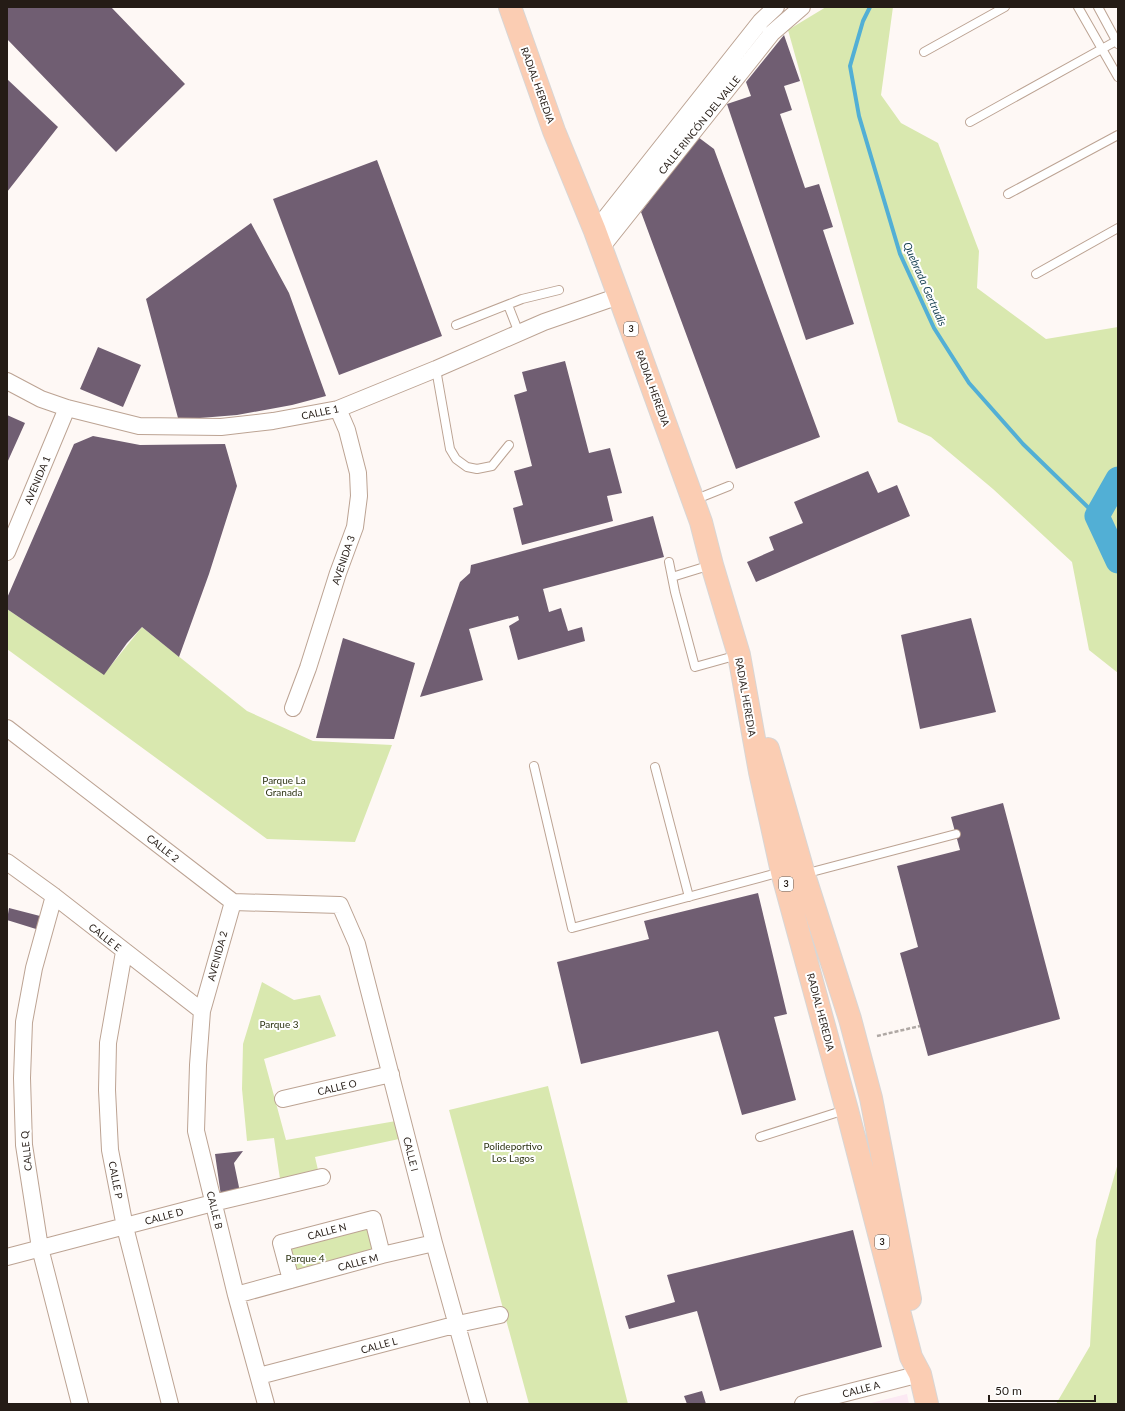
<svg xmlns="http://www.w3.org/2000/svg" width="1125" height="1411" font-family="Lato,sans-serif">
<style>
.education{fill:#fce9f3}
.green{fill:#d9e8af}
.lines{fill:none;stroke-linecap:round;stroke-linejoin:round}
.stream{stroke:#52afd5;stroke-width:4}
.river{stroke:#52afd5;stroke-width:25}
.building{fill:#705e72}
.service-casing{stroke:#bca393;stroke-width:10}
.minor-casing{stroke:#bca393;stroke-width:18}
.primary-casing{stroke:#d8d6d5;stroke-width:24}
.path{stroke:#afa8a4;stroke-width:2.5;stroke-dasharray:4 2;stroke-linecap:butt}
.service{stroke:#fff;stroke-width:8}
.minor{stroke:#fff;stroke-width:16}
.primary{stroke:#fbcdb3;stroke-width:22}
.labels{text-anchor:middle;stroke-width:4;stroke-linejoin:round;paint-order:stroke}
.shield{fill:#fff;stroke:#66605c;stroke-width:1}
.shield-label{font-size:9px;font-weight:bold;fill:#251c16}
.street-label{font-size:10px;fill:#251c16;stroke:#fff}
.park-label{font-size:10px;fill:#2c3312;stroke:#fff}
.water-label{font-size:11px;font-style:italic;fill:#1e4657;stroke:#fff}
</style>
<rect width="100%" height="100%" fill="#fef8f5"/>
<path class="education" d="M907,1394L909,1404H867Z"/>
<path class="green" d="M826,7H893L881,95L901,123L938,143L979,251L977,288L1046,339L1118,327V673L1089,650L1072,562L993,489L931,437L898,422L788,30Z
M7,609L104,674L142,627L247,711L313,741L392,745L355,842L267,839L7,649Z
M262,982L294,1000L320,995L336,1036L264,1059L286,1140L396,1121L399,1139L315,1157L318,1170L280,1179L274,1138L247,1141L242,1089L243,1044Z
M548,1086L628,1404H529L449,1110Z
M1118,1163V1404H1056L1090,1346L1096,1240Z
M370,1225L378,1255L291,1280L284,1245Z"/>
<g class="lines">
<path class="stream" d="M870,7L863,21L850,66L859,116L900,254L934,328L969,383L1023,444L1097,516"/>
<path class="river" d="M1118,479L1097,516L1118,561"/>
</g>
<path class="building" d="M7,7H111L185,84L116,152L7,39Z
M784,35L800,81L784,86L792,110L780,114L805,188L819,184L833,227L823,230L854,324L806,340L727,104L751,96L746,82Z
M7,79L58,127L7,192Z
M698,137L714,149L820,437L736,469L641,212Z
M377,160L442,336L339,375L273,199Z
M251,223L289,293L326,396L292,405L237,415L200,418H178L146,299Z
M98,347L141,365L123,407L80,389Z
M565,361L589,453L610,448L622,493L607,496L613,521L522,545L513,508L523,505L514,471L532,466L514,395L527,391L522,372Z
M7,415L25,423L7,463Z
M93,436L140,445L225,444L237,486L209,574L179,657L142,627L127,643L104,675L7,609V598L74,444Z
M868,471L878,493L897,485L910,516L756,582L747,562L774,550L769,537L803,523L794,502Z
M653,516L664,557L543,589L549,612L561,608L568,631L582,627L585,641L518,660L509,626L519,620L518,616L469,629L483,680L420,697L460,582L470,573L471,565Z
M971,618L996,712L920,729L901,635Z
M343,638L415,663L394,739L316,738Z
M1003,803L1060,1019L928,1056L900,953L918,947L897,866L960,850L951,817Z
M758,893L787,1014L774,1017L796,1100L742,1115L718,1031L581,1064L557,962L649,939L644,921Z
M9,908L40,916L36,929L7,920Z
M243,1151L234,1163L240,1192L221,1196L215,1154Z
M853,1230L882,1347L720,1391L697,1311L629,1329L625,1316L675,1302L667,1275Z
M702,1391L706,1404H687L684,1396Z"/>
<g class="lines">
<g class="service-casing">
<path id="service" d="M1078,7L1118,77
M1098,7L1118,44
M924,52L1005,7
M970,122L1118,40
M1008,194L1118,135
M1036,274L1118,228
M508,305L519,333
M456,325L522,299L559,290
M436,369L450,449L456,459L467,467L477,469L492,466L509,445
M694,500L729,486
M669,562L675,592L695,667L738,655
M672,577L711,565
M534,766L572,928L781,872
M655,767L689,897
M804,874L956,834
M760,1137L845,1110"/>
</g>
<g class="minor-casing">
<path id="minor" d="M595,231L761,21L776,7
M601,248L772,33L802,7
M7,381L41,399L67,408L139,426L221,427L273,421L338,409L436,369L544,322L619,296
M7,552L67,408
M293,708L308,668L338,573L355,527L359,496L358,473L347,430L338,409
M7,728L233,902L340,905L357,944L434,1243L479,1404
M7,862L54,896L202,1011
M54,896L34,968L24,1022L22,1078L24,1145L40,1248L80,1404
M233,902L202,1011L198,1065L196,1131L236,1295L266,1404
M124,952L108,1043L107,1090L110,1150L125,1227L170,1404
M283,1099L391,1074
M7,1257L213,1203L322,1177
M291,1280L281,1243L373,1219L382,1255
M236,1295L382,1255L434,1243
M259,1376L458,1324L500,1315
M803,1404L920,1374"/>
</g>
<g class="primary-casing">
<path id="primary" d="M510,7L554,131L595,231L619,296L701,522L712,565L739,655L760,772L782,872L847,1110L911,1357L920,1374L927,1404
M768,749L805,878L850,1019L871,1098L910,1299"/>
</g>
<path class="path" d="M877,1036L920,1026"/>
<use href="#service" class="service"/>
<use href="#minor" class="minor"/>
<use href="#primary" class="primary"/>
</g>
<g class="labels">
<g class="shield">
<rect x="624" y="322" width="14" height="14" rx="3"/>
<rect x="779" y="877" width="14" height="14" rx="3"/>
<rect x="875" y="1235" width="14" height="14" rx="3"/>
</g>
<g class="shield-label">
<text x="631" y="332">3</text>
<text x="786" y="887">3</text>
<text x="882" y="1245">3</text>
</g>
<g class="street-label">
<text transform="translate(538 85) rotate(70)" y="4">RADIAL HEREDIA</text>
<text transform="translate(699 125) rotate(-51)" y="4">CALLE RINCÓN DEL VALLE</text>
<text transform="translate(653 388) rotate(70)" y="4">RADIAL HEREDIA</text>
<text transform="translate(320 412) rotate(-12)" y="4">CALLE 1</text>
<text transform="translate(37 480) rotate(-67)" y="4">AVENIDA 1</text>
<text transform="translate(343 560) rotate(-71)" y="4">AVENIDA 3</text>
<text transform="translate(746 697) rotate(80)" y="4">RADIAL HEREDIA</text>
<text transform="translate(163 848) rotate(38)" y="4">CALLE 2</text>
<text transform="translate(105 937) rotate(38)" y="4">CALLE E</text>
<text transform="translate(217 956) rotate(-75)" y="4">AVENIDA 2</text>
<text transform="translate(821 1012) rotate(75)" y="4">RADIAL HEREDIA</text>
<text transform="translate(337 1087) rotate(-13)" y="4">CALLE O</text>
<text transform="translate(26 1151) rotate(-96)" y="4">CALLE Q</text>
<text transform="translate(411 1154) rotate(76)" y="4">CALLE I</text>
<text transform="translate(116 1180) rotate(79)" y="4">CALLE P</text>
<text transform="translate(215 1210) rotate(76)" y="4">CALLE B</text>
<text transform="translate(164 1216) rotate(-15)" y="4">CALLE D</text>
<text transform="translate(327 1231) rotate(-15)" y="4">CALLE N</text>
<text transform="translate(358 1262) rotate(-15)" y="4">CALLE M</text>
<text transform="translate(379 1345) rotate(-15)" y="4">CALLE L</text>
<text transform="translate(861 1389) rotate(-15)" y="4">CALLE A</text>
</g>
<g class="park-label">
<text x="284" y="784">Parque La<tspan x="284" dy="12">Granada</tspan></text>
<text x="279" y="1028">Parque 3</text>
<text x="513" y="1150">Polideportivo<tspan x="513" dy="12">Los Lagos</tspan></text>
<text x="305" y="1262">Parque 4</text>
</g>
<g class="water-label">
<text transform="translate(925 284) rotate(66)" y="4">Quebrada Gertrudis</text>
</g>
</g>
<rect width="1125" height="1411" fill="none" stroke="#251c16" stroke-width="16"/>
<path d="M989 1395v6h106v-6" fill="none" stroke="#251c16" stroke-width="2"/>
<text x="995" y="1395" font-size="12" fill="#251c16" stroke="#ffffff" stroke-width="3" paint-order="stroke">50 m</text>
</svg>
